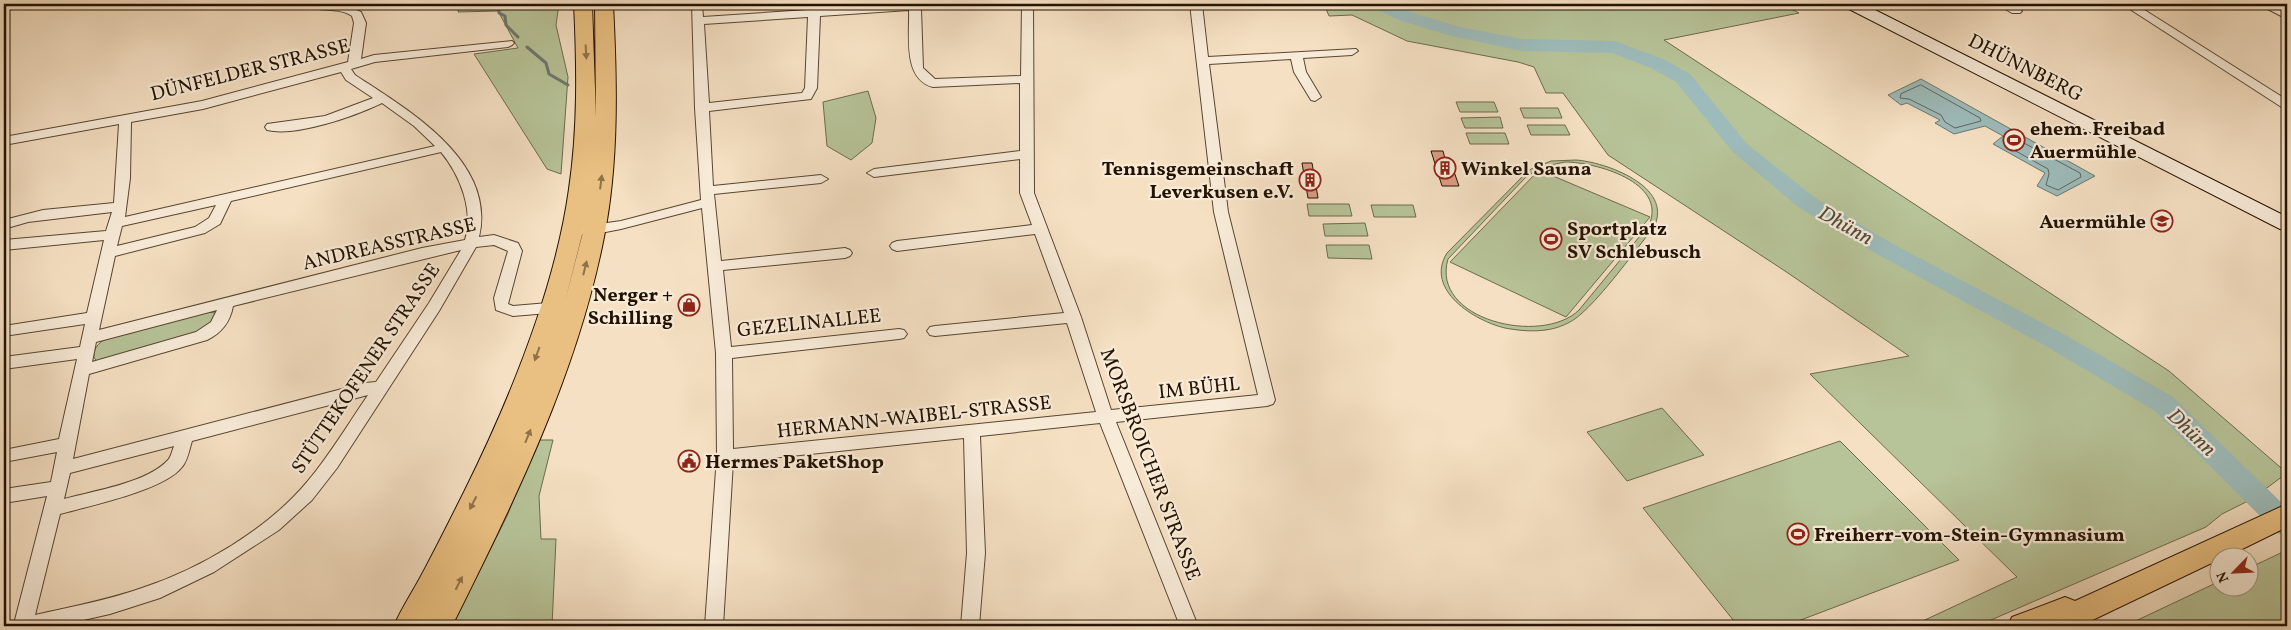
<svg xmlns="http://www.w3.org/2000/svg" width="2291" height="630" font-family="Vollkorn,serif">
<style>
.green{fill:#b7c398;stroke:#6d6a4c;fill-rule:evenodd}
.water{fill:#9dbbba;stroke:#6c7770}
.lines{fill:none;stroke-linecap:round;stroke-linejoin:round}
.shore{stroke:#60665e;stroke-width:1}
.stream{stroke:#6c7770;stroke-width:3}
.river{fill:#9dbbba;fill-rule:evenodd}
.building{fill:#db9c86;stroke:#231201}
.street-casing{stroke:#584632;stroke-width:2}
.secondary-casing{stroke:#231201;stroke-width:2}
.primary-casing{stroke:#231201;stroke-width:2}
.street{fill:#f8ebd8;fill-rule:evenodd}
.secondary{fill:#f8ebd8;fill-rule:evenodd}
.primary{fill:#eac082;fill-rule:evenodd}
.oneway{fill:#907248}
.labels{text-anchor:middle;stroke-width:4.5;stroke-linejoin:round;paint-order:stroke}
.street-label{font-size:20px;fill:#231201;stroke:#f8ebd8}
.poi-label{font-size:20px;font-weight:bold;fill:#231201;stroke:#f8ebd8;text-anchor:start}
.water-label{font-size:21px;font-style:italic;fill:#4e4d42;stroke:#f8ebd8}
</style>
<rect width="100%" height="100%" fill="#f5e0c3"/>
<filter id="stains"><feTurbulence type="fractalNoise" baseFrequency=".004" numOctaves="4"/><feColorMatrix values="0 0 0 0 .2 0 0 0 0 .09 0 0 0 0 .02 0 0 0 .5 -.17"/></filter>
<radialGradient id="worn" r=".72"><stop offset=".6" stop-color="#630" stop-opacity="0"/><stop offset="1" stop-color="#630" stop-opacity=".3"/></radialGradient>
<path class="green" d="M460,4H559L556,25L568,77L561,174L547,169L474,54L518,48L498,11L458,12Z
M1324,4H1782L1799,13L1664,40L2169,371L2287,473L2252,499L2222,514L2206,527L1977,626H1912L2017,577L1810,374L1909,356L1785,271L1608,155L1563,93H1546L1534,67L1518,62L1407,41L1352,15L1329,16Z
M868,91L876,118L872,143L851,160L827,146L823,102Z
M1456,102H1494L1498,112H1460Z
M1520,108H1558L1562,118H1524Z
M1500,117L1503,128H1465L1461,118Z
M1527,125H1565L1570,135H1531Z
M1466,133H1505L1509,144H1470Z
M1576,160C1605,162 1674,186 1654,227C1636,249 1591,313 1568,323C1549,333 1526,332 1505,328C1475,321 1424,290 1447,253L1529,170L1551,161ZM1565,162C1595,162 1668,182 1649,225L1579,310C1542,346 1430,320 1448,259L1526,177L1541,167Z
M1539,170L1650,217L1566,317L1450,262Z
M1307,204H1349L1352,216H1309Z
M1371,205H1413L1416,217H1374Z
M1365,223L1368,236H1325L1323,224Z
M1326,245H1369L1372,259L1328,258Z
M206,312L216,313L209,330L97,361L94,358C93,346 101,341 110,337Z
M1662,408L1704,455L1627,481L1587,432Z
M538,440H553L539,496L541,539H556L552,626H452L507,516Z
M1840,441L1959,560L1785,626H1738L1643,508Z
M2287,550V626H2125L2218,582V588H2248L2249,568Z"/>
<path class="water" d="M1921,79L2095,176L2057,196L2037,186L2045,173L1993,144L2003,136L1985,126L1954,134L1935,123L1940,120L1907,103L1901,105L1888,95Z"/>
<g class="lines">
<path class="shore" d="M1921,85L1980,118L1981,121L1955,128L1945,122L1941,115L1909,99L1900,98L1901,94Z
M2009,135L2080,173L2081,177L2058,190L2046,185L2049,174L2048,169L2005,145L2004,142Z"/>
<path class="stream" d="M492,4L499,10V13L505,16L506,25L518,37
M527,47L546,63L549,74L568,85"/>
<path class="river" d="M1370,4H1393L1411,12L1460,27L1522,39L1615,41L1665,60L1690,74L1747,144L1814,197L1893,244L2067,336L2173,397L2287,508V536L2277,533L2155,411L2049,348L1877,254L1798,207L1733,152L1676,82L1651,68L1612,53L1522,51L1451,36L1399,20L1373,8Z"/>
</g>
<path class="building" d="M1431,151H1443L1446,163H1451L1459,186H1442Z
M1302,163H1312L1318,198H1308Z"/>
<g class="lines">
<g class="street-casing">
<path id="street" d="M303,4H342L361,12L366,23L361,59L374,55L512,41L514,43L512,45L508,47L375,62L351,69L355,75C408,110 497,161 479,237L494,235L518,243L522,251L508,304L513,306L560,302L565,303L567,307L565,311L560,312L513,316L496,310L494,298L508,251L494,245L476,247L439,311L337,468L312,500L279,530L214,572L160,598L110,614L57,626H11L15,620L47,496L4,503V489L51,482L57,452L4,462V450L59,439L77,359L4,369V357L80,347L85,324L4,336V326L87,313L104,240L4,250V240L106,231L112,212L28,222L4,229V220L43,210L114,203L119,124L4,145V137L202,101L348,62L354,23L352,16C338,6 313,13 303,4ZM341,72L346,80L373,98L325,116L267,124L265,127L267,130C296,137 355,116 382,103L414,126L435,146L125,217L130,178L131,122L203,109ZM441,152C460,175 474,210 465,240L422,248L99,330L115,256L205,233L220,224L231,201ZM216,205L209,218L195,227L117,246L122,226ZM461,250L429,303L376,382L365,383L73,459L89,374L207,340C221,333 230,323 233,306ZM217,310L211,322L196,332L92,362L96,342ZM368,395C348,424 330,455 307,482C268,529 200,569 142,588C108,600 71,607 35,615L60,514C89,506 165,490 182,467C188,460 189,450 192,441ZM174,446C172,451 171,457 168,460C147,483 93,491 64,499L70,473Z
M692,4H702L703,17L899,4H995L990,7L921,9L923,68L935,79L1021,76L1022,4H1033L1034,193L1081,317L1111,410L1258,395L1214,212L1190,4H1202L1208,57L1356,49L1358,51L1352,55L1303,58L1306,72L1321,97L1315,101L1311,100L1294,72L1291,59L1209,64L1228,212L1275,400L1273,404L1267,406L1116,422L1198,626H1180L1100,423L980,436L985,553L979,626H961L967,553L964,438L733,462L723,626H705L717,456L716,353L702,208L621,229L585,236L578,231L585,226L621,221L701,200L695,108ZM909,10C910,34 902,79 933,87L1020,83V151L874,169L867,173L874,177L1020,159V193L1032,225L897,241L892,243L890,246L892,249L897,251L1035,234L1064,313L935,326L930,327L927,331L930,335L935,336L1067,323L1096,412L733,449L732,358L899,339L904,338L907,334L904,330L899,329L731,347L723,270L845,258L850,256L852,253L850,250L845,248L721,261L714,194L821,183L828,179L821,175L713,186L709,111L811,99L817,88L820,16ZM808,17L805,88L802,93L709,103L704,24Z
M1997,4H2011L2022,11L2020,13H2012Z
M2122,4H2135L2287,100V109L2283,108Z
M2258,4H2272L2287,12V19Z"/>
</g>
<g class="secondary-casing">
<path id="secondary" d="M1843,4H1863L2287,217V231L2280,229L1845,7Z"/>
</g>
<g class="primary-casing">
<path id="primary" d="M574,4H592L596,117L595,4H613C617,81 619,161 604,237C577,375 514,501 452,626H394C401,609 412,593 421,576C436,548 450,520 464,492C509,401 555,290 569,189C578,128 577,66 574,4ZM584,227L582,236L564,305Z
M2287,504V527L2224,558H2218V560L2080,626H2008L2012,617L2065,597L2075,601Z"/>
</g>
<use href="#street" class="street"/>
<use href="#secondary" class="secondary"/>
<use href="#primary" class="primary"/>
</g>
<defs><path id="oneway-solid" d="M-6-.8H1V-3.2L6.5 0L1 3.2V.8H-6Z" transform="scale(1.25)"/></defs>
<g class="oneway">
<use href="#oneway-solid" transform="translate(586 52) rotate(87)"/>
<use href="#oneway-solid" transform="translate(601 182) rotate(-83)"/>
<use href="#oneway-solid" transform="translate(585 268) rotate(-76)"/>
<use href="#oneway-solid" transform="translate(537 354) rotate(110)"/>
<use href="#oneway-solid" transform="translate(528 436) rotate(-68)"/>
<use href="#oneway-solid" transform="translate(473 503) rotate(117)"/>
<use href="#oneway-solid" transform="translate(459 583) rotate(-63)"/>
</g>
<defs>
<g id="stadium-ring" transform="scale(1.125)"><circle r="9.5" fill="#f8ebd8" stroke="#8f2418" stroke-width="1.5"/><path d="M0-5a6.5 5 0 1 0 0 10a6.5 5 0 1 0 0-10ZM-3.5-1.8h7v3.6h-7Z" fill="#8f2418"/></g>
<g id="building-ring" transform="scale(1.125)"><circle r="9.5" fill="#f8ebd8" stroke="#8f2418" stroke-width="1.5"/><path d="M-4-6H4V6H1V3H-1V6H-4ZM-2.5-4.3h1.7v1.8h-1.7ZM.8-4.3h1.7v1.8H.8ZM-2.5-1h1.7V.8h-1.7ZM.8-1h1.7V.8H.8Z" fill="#8f2418"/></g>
<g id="school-ring" transform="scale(1.125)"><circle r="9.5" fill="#f8ebd8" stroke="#8f2418" stroke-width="1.5"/><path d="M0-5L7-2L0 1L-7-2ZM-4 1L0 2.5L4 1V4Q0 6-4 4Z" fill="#8f2418"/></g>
<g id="shop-ring" transform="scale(1.125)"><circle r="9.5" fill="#f8ebd8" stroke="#8f2418" stroke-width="1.5"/><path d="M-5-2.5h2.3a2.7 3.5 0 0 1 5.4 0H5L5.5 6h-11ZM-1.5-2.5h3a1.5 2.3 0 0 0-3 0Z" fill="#8f2418"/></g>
<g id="civic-ring" transform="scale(1.125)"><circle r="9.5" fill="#f8ebd8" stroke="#8f2418" stroke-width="1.5"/><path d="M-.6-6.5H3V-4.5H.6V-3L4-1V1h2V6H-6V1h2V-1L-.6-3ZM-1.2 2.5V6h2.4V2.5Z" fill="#8f2418"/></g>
</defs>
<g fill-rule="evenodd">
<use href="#stadium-ring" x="2014" y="140"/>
<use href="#building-ring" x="1445" y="168"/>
<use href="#building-ring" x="1310" y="180"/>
<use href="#school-ring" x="2162" y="221"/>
<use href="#stadium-ring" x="1551" y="239"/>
<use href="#shop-ring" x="689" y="305"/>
<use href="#civic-ring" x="689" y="461"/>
<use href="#stadium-ring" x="1798" y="534"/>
</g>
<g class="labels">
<g class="street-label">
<text transform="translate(2026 67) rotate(27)" y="7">DHÜNNBERG</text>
<text transform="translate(250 69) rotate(-14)" y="7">DÜNFELDER STRASSE</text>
<text transform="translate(389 243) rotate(-13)" y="7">ANDREASSTRASSE</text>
<text transform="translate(809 322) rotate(-6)" y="7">GEZELINALLEE</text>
<text transform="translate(365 368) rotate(-56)" y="7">STÜTTEKOFENER STRASSE</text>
<text transform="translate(1199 387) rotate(-6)" y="7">IM BÜHL</text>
<text transform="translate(914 416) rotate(-6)" y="7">HERMANN-WAIBEL-STRASSE</text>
<text transform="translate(1151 464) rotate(69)" y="7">MORSBROICHER STRASSE</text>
</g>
<g class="poi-label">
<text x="2030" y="135">ehem. Freibad<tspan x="2030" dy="23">Auermühle</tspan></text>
<text x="1294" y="175" text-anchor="end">Tennisgemeinschaft<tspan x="1294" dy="23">Leverkusen e.V.</tspan></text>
<text x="1461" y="175">Winkel Sauna</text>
<text x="2146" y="228" text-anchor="end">Auermühle</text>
<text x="1567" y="235">Sportplatz<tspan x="1567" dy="23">SV Schlebusch</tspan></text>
<text x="673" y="301" text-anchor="end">Nerger +<tspan x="673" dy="23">Schilling</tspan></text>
<text x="705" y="468">Hermes PaketShop</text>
<text x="1814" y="541">Freiherr-vom-Stein-Gymnasium</text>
</g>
<g class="water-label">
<text transform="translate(1846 225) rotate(29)" y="7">Dhünn</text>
<text transform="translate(2192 432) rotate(44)" y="7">Dhünn</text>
</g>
</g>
<rect width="2291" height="630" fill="none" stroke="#f5e0c3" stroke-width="20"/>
<rect x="5" y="5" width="2281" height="620" fill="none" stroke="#231201" stroke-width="2.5"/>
<rect x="10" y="10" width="2271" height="610" fill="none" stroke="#231201"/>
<g transform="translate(2234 572) rotate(246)"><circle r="24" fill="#f8ebd8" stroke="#a39482"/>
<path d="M0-4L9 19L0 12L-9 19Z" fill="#8f2418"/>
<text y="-8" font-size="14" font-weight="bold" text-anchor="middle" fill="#231201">N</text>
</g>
<rect width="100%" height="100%" filter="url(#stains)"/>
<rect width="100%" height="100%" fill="url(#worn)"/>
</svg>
